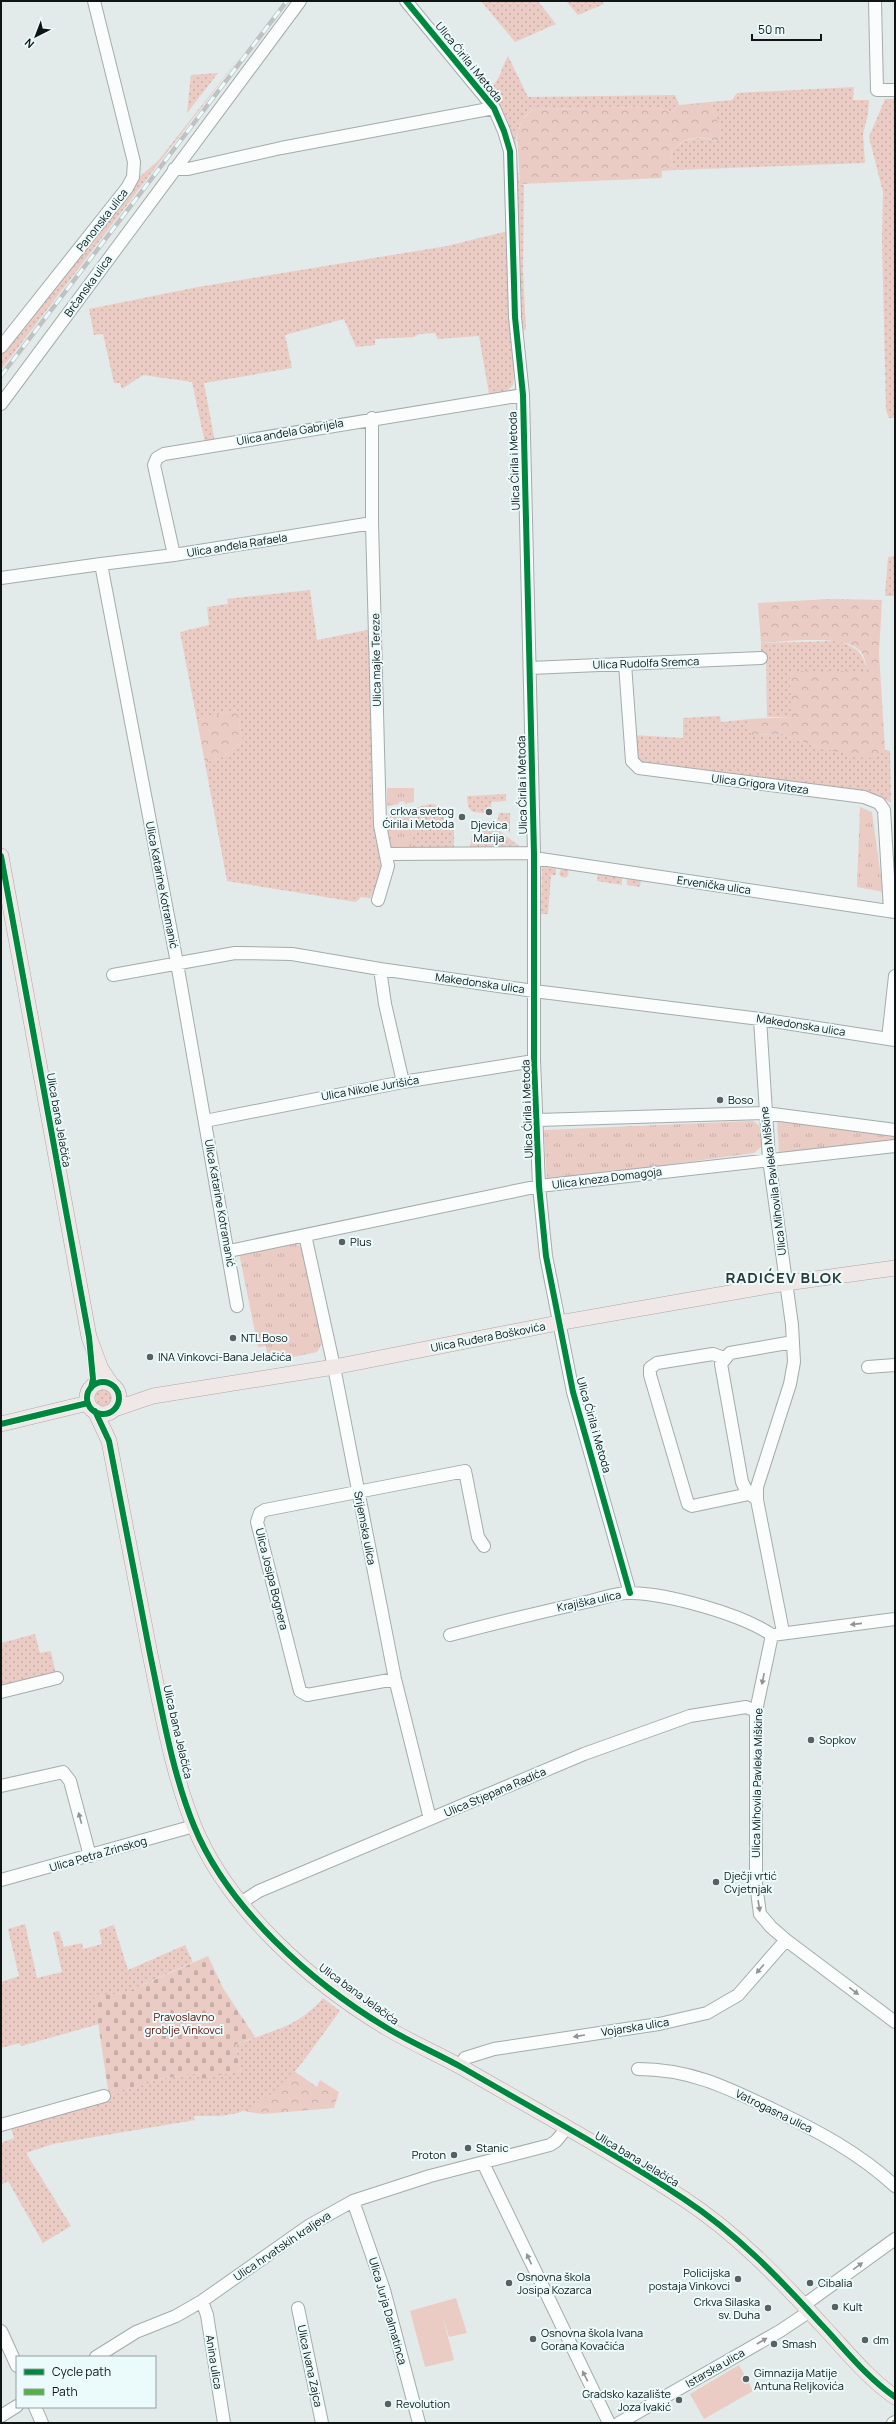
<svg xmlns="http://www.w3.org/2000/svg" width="896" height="2424" font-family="Manrope,sans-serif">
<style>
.grass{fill:url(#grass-dots)}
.forest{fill:url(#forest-crowns)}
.cemetery{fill:url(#cemetery-stones)}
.park{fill:url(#park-tufts)}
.pitch{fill:#ebccc5}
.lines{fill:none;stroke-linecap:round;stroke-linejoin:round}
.minor-casing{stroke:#a5abab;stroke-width:14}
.major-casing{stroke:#b0a6a4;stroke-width:16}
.minor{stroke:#fbfcfc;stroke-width:12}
.major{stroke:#f0e8e7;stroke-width:15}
.rail-casing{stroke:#bfc2c2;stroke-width:4.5}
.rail{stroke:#ebfbfb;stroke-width:3;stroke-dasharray:9;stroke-linecap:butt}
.quiet{stroke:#54b144;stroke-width:5;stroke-dasharray:10 5;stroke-linecap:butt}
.cycleway-casing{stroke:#ebfbfb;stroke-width:8}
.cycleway{stroke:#00873e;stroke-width:6}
.oneway{fill:#919494}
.poi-dot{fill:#596060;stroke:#ebfbfb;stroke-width:1.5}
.labels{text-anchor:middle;stroke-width:4;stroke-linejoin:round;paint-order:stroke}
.street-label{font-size:11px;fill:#0f1515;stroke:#ebfbfb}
.poi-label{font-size:11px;fill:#0f1515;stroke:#ebfbfb;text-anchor:start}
.park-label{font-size:11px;fill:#590b00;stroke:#ebfbfb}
.district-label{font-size:15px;font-weight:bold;letter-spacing:1px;fill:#2d3939;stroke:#ebfbfb}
</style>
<defs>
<pattern id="grass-dots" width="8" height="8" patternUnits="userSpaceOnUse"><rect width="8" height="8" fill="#ebccc5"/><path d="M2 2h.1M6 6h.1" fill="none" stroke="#c8aea8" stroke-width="1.8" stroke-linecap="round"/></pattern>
<pattern id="forest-crowns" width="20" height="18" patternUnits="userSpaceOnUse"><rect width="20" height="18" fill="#ebccc5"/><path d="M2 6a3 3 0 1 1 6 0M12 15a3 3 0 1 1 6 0" fill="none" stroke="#c8aea8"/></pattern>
<pattern id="cemetery-stones" width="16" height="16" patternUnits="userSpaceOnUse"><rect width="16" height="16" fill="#ebccc5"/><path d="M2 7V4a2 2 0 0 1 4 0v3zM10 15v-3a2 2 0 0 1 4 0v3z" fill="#c8aea8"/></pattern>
<pattern id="park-tufts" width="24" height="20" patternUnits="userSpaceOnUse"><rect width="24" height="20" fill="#ebccc5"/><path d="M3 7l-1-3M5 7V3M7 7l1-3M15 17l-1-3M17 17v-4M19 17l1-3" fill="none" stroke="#c8aea8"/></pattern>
</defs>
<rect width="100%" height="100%" fill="#e2eaea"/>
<path class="grass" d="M481,1H538L556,24L515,42Z
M566,1H602L604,4L578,15Z
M243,53L1,370V352L139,177L158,161Z
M508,56L528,97L675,95L679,105L672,112L654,107L533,109C526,115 521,120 518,129C514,141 518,172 520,184L524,185L523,270L526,330H519L515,179L487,91C502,79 499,72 508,56Z
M218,73L187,113L191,75Z
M854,87L853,100H869L868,114L863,134L865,163L674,170L670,153C682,138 699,134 717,142L722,133L710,102L732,100L737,93Z
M885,99H895V418H889L886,410L882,240L883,192L869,137Z
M508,231L514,372L513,385L506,392L489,394L479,336L438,339L435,333L419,334L414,337L375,339V345L356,347L344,319L285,335L292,368L204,383L215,442L205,443L192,382L143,375L122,389L120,383H114L103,334L94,335L89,309L198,287L447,246Z
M895,556V596H885L888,557Z
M310,590L317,640L372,629L385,859L376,889L370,898L361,897L356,902L227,881L205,763L225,756L242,741L237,710L197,720L180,632L209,625L207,607L228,604L227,599Z
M839,641C858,649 862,650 867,671H790L792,717H767L766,654H761V643Z
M720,716L721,722L750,719L748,727L752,735L782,734L821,748L876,757L885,750L890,751L891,802L863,793L636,762L632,735L683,738V718Z
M506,794V801L491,802L492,814L473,812L468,807L467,796Z
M430,804L436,805L441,813H444V826H450L454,831V850L438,847L392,851L388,846L387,815Z
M499,813H510V833L497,823Z
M479,827H495L519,846L470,847L472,836H479Z
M542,867L556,868V875H551L548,914H541Z
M559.5 873a4.5 4.5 0 1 1 9 0a4.5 4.5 0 1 1-9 0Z
M598,874L622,878V885L597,881Z
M627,878L641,880L640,887L627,885Z
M95 1397a9 9 0 1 1 18 0a9 9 0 1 1-18 0Z
M35,1634L40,1653L51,1651L56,1675L1,1688V1643Z
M25,1924L37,1978L62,1972L53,1932L59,1931L64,1947L82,1943L83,1949L102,1944L99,1930L114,1925L128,1970L185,1945L193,1962L125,1993L95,1996L99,2024L21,2046L20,2043L1,2048V1982L19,1976L8,1929Z
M323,1998L340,2011C313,2046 286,2095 243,2111C228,2117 210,2116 194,2116L195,2120L53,2144L26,2153L71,2226L43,2243L8,2181L1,2185V2143L14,2138L11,2128L110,2101L109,2096L160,2079L198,2073L200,2078L241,2071L235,2045C269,2031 298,2028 323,1998Z"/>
<path class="forest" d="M710,102L722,133L717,142C699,133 682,138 670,153L674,170L662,171V178L520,184L517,131L523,119L533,109L654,107L672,112L679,105Z
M830,599L882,600L879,653L885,750L876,757L865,758L821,748L782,734L752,735L748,727L750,719L791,717L790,671H867C866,666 865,658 862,653C848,633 783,642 761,643L758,603Z
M237,710L242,741L225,756L205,763L197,720Z
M294,2071L317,2087L320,2080L339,2092L334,2108L262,2114L243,2111L269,2096Z"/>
<path class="cemetery" d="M208,1956L223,1988L255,2037L235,2045L241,2071L200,2079L198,2073L160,2079L109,2096L94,1996L125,1993Z"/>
<path class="park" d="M387,788H414V802L405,804L404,801L399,802V804L387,806Z
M860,807L872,812L883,892L857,887Z
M414,811L418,830L410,834L411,847H392L390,818Z
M777,1120L895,1133V1143L779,1154Z
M752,1121C764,1125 761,1137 762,1146L754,1153L547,1181L544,1130Z
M292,1243L299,1245L303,1249L322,1344L317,1352L269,1362L266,1346L258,1347L239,1253Z"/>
<path class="pitch" d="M456,2298L467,2333L449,2337L443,2318L454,2360L425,2367L410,2311Z
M739,2365L753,2391L704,2419L690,2394Z"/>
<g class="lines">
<g class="minor-casing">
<path id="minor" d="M406,1L494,108L504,131L510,151L515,317L523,395L534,853V1061L539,1186L546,1256L573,1392L630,1593
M875,1L877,90H895
M174,169H188L281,148L494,108
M1,347L127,188L133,177L134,162L94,1
M1,404L300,1
M372,418V523L380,825L388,866L378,900
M174,555L154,465L157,458L164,454L523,395
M101,564L174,555L372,523
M1,578L101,564L177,963L237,1306
M625,664L632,761L639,768L864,797L879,803L884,810L890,910
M530,668L761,658
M387,854L534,853
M534,858L895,912
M380,969L385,1004L403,1082
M113,975L235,953L292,954L380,969L534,991L760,1019L895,1040
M760,1019L769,1159L792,1325L794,1362L790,1384L757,1487V1500L783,1632
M888,1039L895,976
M538,1120L765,1113L895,1130
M205,1121L403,1082L534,1061
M305,1235L334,1367L395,1679L430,1819
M229,1251L539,1186L895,1146
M724,1358L713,1354L657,1363L650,1368V1375L688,1504L692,1506L749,1494
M868,1367L895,1365
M755,1498L747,1492L742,1482L721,1364L730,1353L793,1342
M895,1619L772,1635L756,1711V1884L760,1914L771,1927L786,1940L895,2022
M450,1635C496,1623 541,1612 586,1602C600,1599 617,1592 631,1593C669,1594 741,1614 772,1635
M395,1679L307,1695L300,1691L257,1522L260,1513L265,1510L465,1471L478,1537L484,1546
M1,1692L57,1678
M1,1786L63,1772L70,1781L90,1856
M1,1880L194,1826
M242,1902L259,1891L584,1754L690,1716L746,1707L756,1711
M459,2066L465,2058L494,2049L659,2024L707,2013L738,1995L786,1940
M638,2069C691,2069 728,2088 774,2110C818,2131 859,2153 895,2186
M1,2125L104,2096
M483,2163L609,2423
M353,2201L384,2290L419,2423
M202,2301L207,2315L224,2423
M804,2305L895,2239
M298,2308L322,2423
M1,2331L17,2366
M96,2357L136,2332L176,2316L202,2301L310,2225L353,2201L430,2176L550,2145L556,2141L566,2129
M35,2407L42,2423
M1,2416L17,2406
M619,2423L780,2331L810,2311
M893,2423L895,2422"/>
</g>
<g class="major-casing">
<path id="major" d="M1,856L89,1337L101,1369L111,1384
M87 1398a16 16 0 1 1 32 0a16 16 0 1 1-32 0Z
M115,1409L153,1396L334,1367L558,1323L786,1283L895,1268
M95,1411L109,1441C122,1512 136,1583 150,1654C162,1711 172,1772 194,1826C228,1909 312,1983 387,2028C412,2043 438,2054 463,2068C537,2111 613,2152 684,2199C737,2234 778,2277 820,2323C844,2348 866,2377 895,2397
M1,1424L88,1403"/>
</g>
<use href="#minor" class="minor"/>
<use href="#major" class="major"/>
<g class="rail-casing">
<path id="rail" d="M1,376L287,1"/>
</g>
<use href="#rail" class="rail"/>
<path class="quiet" d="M893,2423L895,2422"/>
<g class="cycleway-casing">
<path id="cycleway" d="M406,1L494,108L504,131L510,151L515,317L523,395L534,853V1061L539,1186L546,1256L573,1392L630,1593
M1,856L89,1337L93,1379L91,1388
M87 1398a16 16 0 1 1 32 0a16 16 0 1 1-32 0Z
M95,1411L109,1441C122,1512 136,1583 150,1654C162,1711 172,1772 194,1826C228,1909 312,1983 387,2028C412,2043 438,2054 463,2068C537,2111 613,2152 684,2199C737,2234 778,2277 820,2323C844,2348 866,2377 895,2397
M1,1424L88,1403"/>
</g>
<use href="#cycleway" class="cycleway"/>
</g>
<defs><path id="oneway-solid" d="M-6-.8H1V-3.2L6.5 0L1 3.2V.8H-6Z"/></defs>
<g class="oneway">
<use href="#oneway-solid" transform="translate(856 1624) rotate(174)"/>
<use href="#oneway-solid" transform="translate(763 1679) rotate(102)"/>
<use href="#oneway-solid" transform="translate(80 1818) rotate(-105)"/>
<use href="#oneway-solid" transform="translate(759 1906) rotate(81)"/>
<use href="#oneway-solid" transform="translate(760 1969) rotate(131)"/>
<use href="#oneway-solid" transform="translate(854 1991) rotate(37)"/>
<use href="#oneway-solid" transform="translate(579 2036) rotate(171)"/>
<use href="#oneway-solid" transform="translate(529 2259) rotate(-115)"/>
<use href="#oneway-solid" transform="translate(858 2266) rotate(-36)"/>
<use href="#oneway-solid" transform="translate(762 2341) rotate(-30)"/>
<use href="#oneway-solid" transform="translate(585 2376) rotate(-117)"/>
</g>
<g class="poi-dot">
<circle cx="489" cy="812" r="4"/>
<circle cx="462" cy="817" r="4"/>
<circle cx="720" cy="1100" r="4"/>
<circle cx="342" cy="1242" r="4"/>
<circle cx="233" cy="1338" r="4"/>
<circle cx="150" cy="1357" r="4"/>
<circle cx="811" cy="1740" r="4"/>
<circle cx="716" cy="1882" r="4"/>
<circle cx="468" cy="2148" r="4"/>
<circle cx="454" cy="2155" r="4"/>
<circle cx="738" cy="2279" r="4"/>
<circle cx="509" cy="2283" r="4"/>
<circle cx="810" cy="2283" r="4"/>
<circle cx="835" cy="2307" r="4"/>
<circle cx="768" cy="2308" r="4"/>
<circle cx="533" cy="2339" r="4"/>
<circle cx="865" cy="2340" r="4"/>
<circle cx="774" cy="2344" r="4"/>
<circle cx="746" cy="2379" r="4"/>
<circle cx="679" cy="2400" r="4"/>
<circle cx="388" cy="2404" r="4"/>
</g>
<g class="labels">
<g class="street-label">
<text transform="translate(469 62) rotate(51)" y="4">Ulica Ćirila i Metoda</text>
<text transform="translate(102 220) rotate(-52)" y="4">Panonska ulica</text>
<text transform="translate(88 286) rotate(-54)" y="4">Brčanska ulica</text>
<text transform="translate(290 432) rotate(-10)" y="4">Ulica anđela Gabrijela</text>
<text transform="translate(514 461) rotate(-92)" y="4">Ulica Ćirila i Metoda</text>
<text transform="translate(237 545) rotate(-9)" y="4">Ulica anđela Rafaela</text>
<text transform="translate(376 660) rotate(-91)" y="4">Ulica majke Tereze</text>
<text transform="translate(646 663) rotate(-2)" y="4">Ulica Rudolfa Sremca</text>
<text transform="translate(760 784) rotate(7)" y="4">Ulica Grigora Viteza</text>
<text transform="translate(522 785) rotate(-91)" y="4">Ulica Ćirila i Metoda</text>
<text transform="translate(162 885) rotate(79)" y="4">Ulica Katarine Kotramanić</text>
<text transform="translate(714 885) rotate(8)" y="4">Ervenička ulica</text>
<text transform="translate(480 983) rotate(8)" y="4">Makedonska ulica</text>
<text transform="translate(801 1025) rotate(9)" y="4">Makedonska ulica</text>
<text transform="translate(370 1088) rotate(-10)" y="4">Ulica Nikole Jurišića</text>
<text transform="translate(527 1109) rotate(-92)" y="4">Ulica Ćirila i Metoda</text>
<text transform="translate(59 1120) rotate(80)" y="4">Ulica bana Jelačića</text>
<text transform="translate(607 1178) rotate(-7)" y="4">Ulica kneza Domagoja</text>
<text transform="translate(773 1181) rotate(-97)" y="4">Ulica Mihovila Pavleka Miškine</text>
<text transform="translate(220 1203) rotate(80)" y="4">Ulica Katarine Kotramanić</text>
<text transform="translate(488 1337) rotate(-11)" y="4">Ulica Ruđera Boškovića</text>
<text transform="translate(594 1425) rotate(74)" y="4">Ulica Ćirila i Metoda</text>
<text transform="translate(365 1528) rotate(79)" y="4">Srijemska ulica</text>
<text transform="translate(272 1579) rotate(76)" y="4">Ulica Josipa Bognera</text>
<text transform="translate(589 1601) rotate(-12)" y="4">Krajiška ulica</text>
<text transform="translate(178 1732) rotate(77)" y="4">Ulica bana Jelačića</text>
<text transform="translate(757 1783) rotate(-89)" y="4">Ulica Mihovila Pavleka Miškine</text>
<text transform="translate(495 1792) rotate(-23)" y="4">Ulica Stjepana Radića</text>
<text transform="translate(98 1854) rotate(-16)" y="4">Ulica Petra Zrinskog</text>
<text transform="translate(359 1994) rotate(36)" y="4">Ulica bana Jelačića</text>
<text transform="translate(635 2027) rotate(-9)" y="4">Vojarska ulica</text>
<text transform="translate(774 2111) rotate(26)" y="4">Vatrogasna ulica</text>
<text transform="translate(637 2159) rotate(31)" y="4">Ulica bana Jelačića</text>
<text transform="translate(282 2246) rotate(-34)" y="4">Ulica hrvatskih kraljeva</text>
<text transform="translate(388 2311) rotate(74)" y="4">Ulica Jurja Dalmatinca</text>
<text transform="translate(214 2362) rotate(81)" y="4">Anina ulica</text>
<text transform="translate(310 2366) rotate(78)" y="4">Ulica Ivana Zajca</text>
<text transform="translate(715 2368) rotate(-30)" y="4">Istarska ulica</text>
</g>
<g class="poi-label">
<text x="454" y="815" text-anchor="end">crkva svetog<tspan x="454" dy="13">Ćirila i Metoda</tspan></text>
<text x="489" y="829" text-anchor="middle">Djevica<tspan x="489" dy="13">Marija</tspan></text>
<text x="728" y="1104">Boso</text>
<text x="350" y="1246">Plus</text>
<text x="241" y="1342">NTL Boso</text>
<text x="158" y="1361">INA Vinkovci-Bana Jelačića</text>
<text x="819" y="1744">Sopkov</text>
<text x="724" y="1880">Dječji vrtić<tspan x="724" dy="13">Cvjetnjak</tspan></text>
<text x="476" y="2152">Stanic</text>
<text x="446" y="2159" text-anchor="end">Proton</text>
<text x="730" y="2277" text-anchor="end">Policijska<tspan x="730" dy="13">postaja Vinkovci</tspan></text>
<text x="517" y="2281">Osnovna škola<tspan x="517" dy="13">Josipa Kozarca</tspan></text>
<text x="818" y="2287">Cibalia</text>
<text x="760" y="2306" text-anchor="end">Crkva Silaska<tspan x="760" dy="13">sv. Duha</tspan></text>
<text x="843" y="2311">Kult</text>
<text x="541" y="2337">Osnovna škola Ivana<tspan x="541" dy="13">Gorana Kovačića</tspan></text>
<text x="873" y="2344">dm</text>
<text x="782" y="2348">Smash</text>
<text x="754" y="2377">Gimnazija Matije<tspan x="754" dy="13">Antuna Reljkovića</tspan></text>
<text x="671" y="2398" text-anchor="end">Gradsko kazalište<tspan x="671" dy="13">Joza Ivakić</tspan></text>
<text x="396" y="2408">Revolution</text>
</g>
<g class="park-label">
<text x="184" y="2021">Pravoslavno<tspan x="184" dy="13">groblje Vinkovci</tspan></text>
</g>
<g class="district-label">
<text x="784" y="1283">RADIĆEV BLOK</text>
</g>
</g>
<rect width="896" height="2424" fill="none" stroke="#0f1515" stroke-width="4"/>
<rect x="16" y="2356" width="140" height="52" fill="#ebfbfb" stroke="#939f9f"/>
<rect x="24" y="2369" width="20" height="6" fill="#00873e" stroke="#939f9f"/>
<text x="52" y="2376" font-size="12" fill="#0f1515">Cycle path</text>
<rect x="24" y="2389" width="20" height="6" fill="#54b144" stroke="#939f9f"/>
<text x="52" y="2396" font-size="12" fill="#0f1515">Path</text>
<g transform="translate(36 36) rotate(222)" stroke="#ebfbfb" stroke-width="3" paint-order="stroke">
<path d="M0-3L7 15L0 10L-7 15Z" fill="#0f1515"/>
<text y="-6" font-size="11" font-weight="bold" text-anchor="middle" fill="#0f1515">N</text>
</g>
<path d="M752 34v6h69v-6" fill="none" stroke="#0f1515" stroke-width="2"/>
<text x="758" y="34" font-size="12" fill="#0f1515" stroke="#ebfbfb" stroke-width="3" paint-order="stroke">50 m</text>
</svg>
